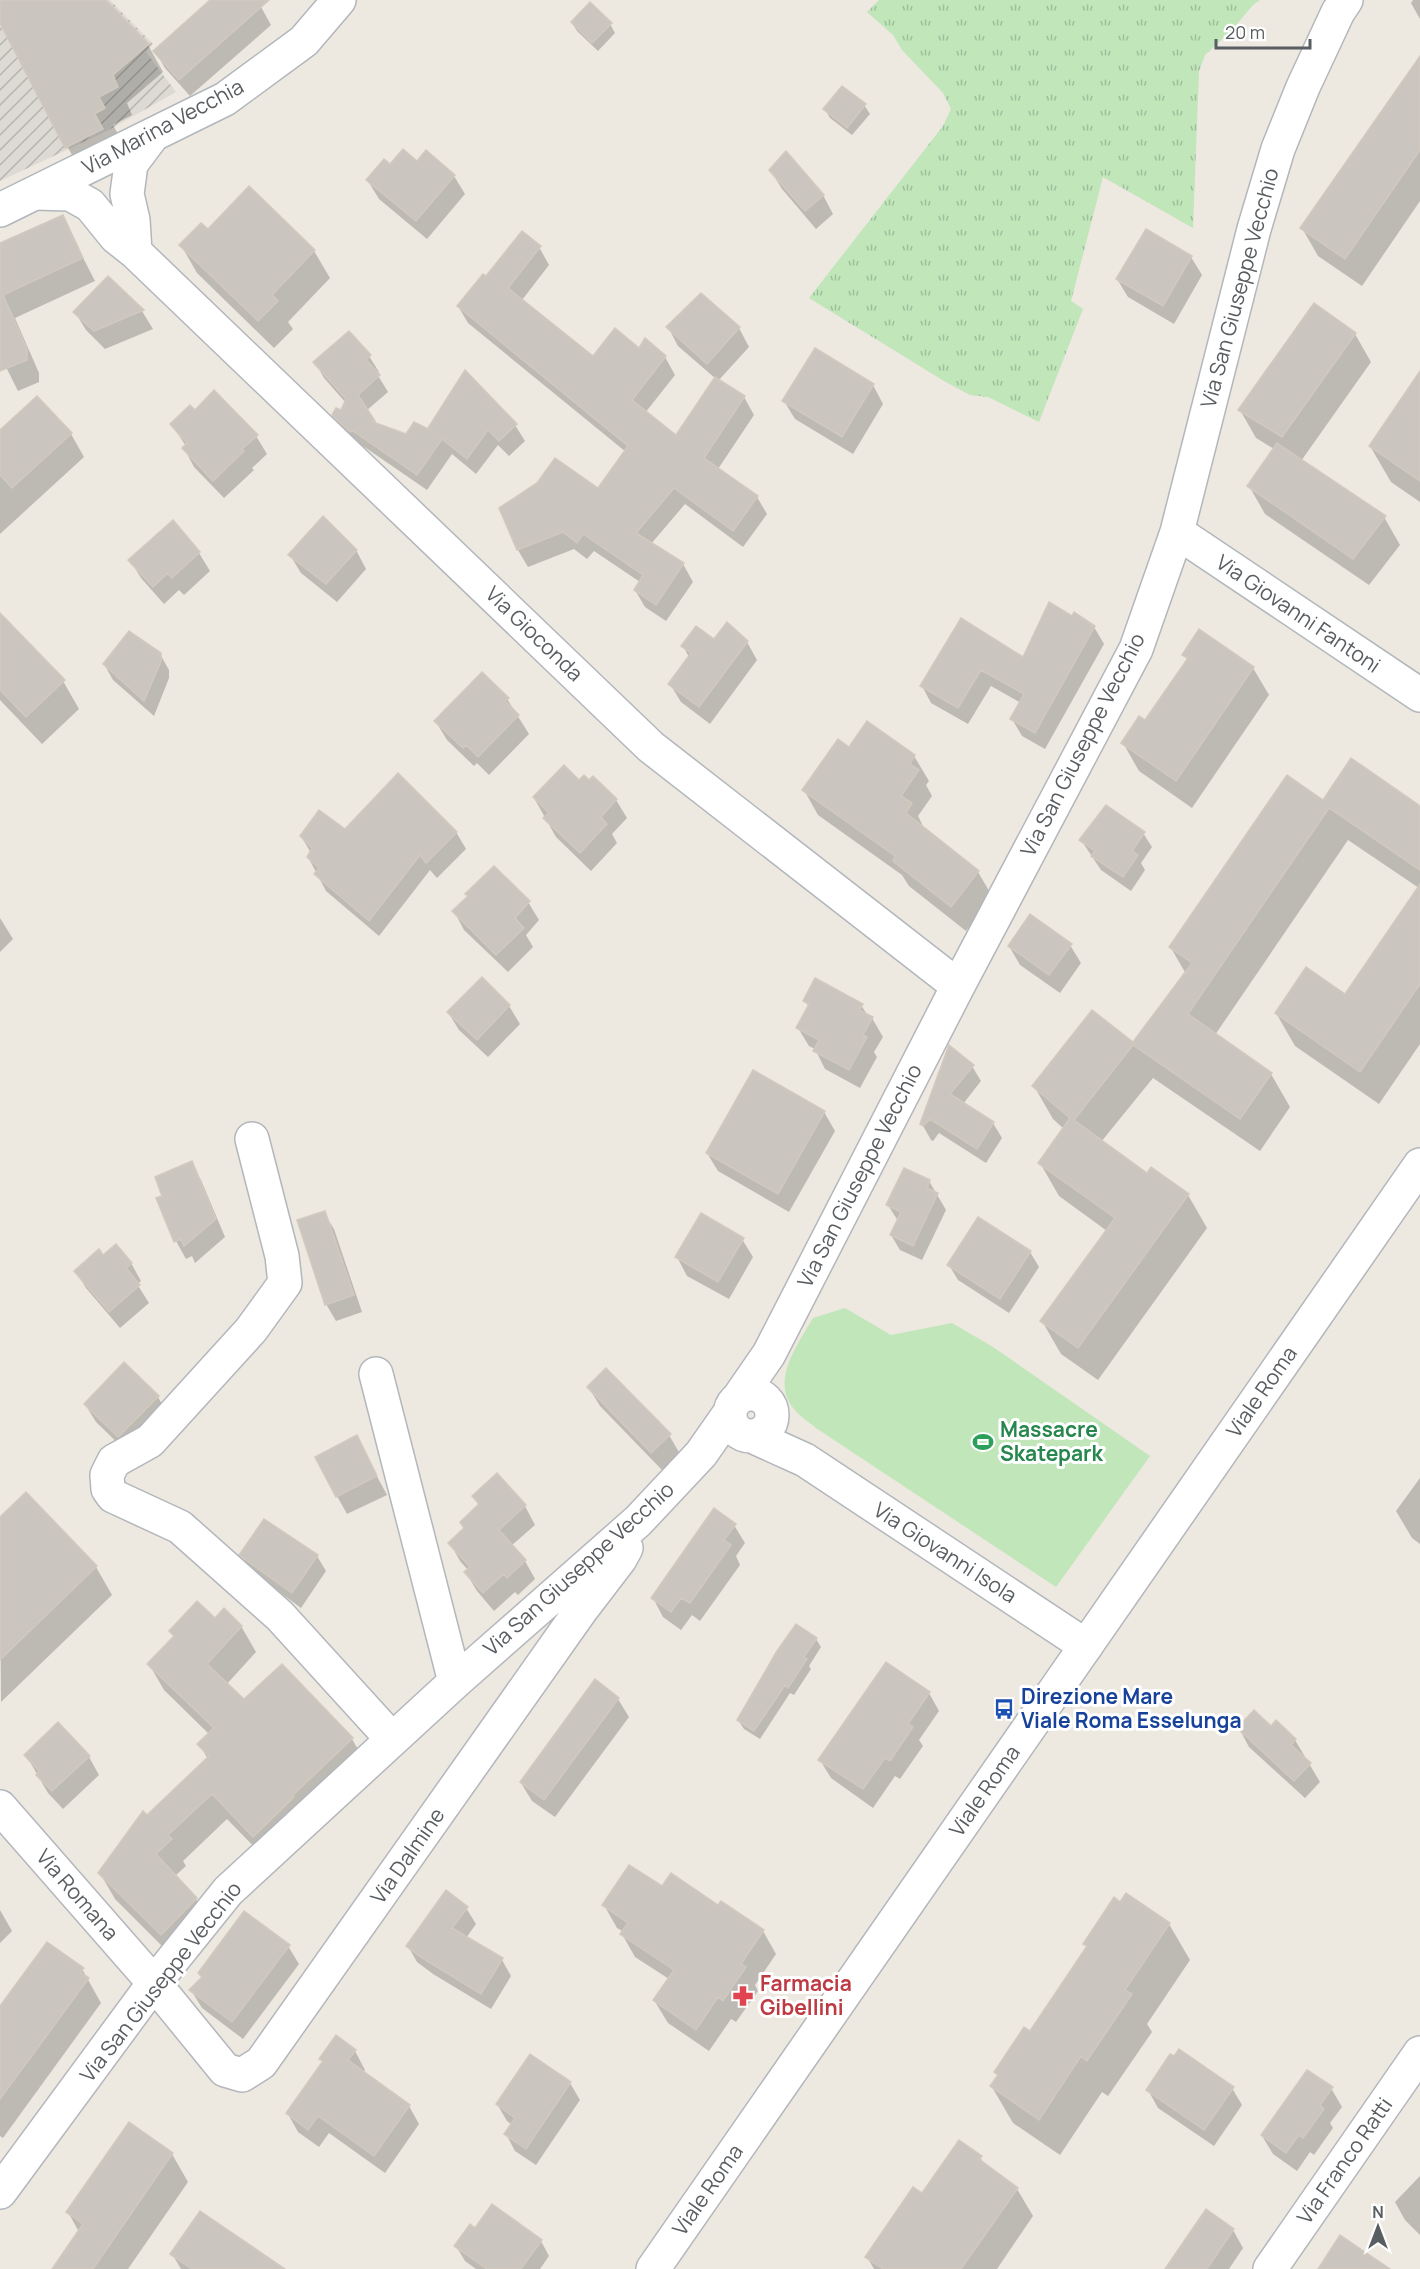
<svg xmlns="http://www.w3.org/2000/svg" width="1420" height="2269" font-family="Manrope,sans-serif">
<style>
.industrial{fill:url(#industrial-furrows)}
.grass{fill:url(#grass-tufts)}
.pitch{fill:#c0e6ba}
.shadow{fill:#0003}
.building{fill:#cac5bf;stroke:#d2c9be;stroke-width:1.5}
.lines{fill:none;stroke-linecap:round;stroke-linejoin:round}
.street-casing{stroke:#b3b7bc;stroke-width:36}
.secondary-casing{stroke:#b2b7bc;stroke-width:36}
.street{stroke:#fff;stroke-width:33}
.secondary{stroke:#fff;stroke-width:33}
.labels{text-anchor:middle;stroke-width:6;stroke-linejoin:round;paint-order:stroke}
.street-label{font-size:21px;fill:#595e62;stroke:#fff}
.leisure-label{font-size:21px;font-weight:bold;fill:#27864d;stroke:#fff;text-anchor:start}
.transit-label{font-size:21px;font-weight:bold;fill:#164399;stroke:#fff;text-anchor:start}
.health-label{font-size:21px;font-weight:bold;fill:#be3a42;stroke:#fff;text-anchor:start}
</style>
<defs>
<pattern id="industrial-furrows" width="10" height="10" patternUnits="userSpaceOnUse" patternTransform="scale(1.5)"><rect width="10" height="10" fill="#dddad4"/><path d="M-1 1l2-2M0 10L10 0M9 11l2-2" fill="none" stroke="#b6b4af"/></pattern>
<pattern id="grass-tufts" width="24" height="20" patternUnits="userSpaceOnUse" patternTransform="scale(1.5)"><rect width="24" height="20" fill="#c0e6ba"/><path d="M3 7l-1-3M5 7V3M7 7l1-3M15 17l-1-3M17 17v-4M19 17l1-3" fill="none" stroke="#9fbe9b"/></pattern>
</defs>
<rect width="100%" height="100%" fill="#ede8e0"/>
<path class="industrial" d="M0,0H110L153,44L146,52L176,92L105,132L0,181Z"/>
<path class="grass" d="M879,0H1260L1253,5L1231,31L1205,55L1199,71L1193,228L1103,177L1071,301L1083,309L1039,422L988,397L970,395L944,381L809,298L943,126L951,109L943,93L902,50L893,35L867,12Z"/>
<path class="pitch" d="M845,1308L891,1335L952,1323L993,1347L1150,1456L1056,1587L816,1428C809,1422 799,1416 794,1409C770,1381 798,1344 813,1318Z"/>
<path class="shadow" d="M0,0H104L148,45L163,72L127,103L132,115L113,125L119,136L82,174L0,19Z
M212,0H253L261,7L271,25L190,96L165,68L155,51Z
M1413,0H1420V19L1411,3Z
M572,23L610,24L615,33L598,51L577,31Z
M1420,59V201L1362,286L1318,256L1302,228Z
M864,105L870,114L852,135L830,118L825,109Z
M418,163L454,176L465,194L427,239L379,199L368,181L391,166Z
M771,171L823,195L833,214L816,229L782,189Z
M62,217L95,281L15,318L39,373V382L18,391L0,355V245Z
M208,231L314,251L330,278L288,322L293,329L274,348L197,273L181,245Z
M539,247L549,265L522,300L593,358L639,350L646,341L665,357L675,375L645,413L676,437L716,379L678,346L668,327L739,328L749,347L718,381L744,397L754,415L718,469L757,497L767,514L743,547L685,504L651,544L683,564L693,582L666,621L645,607L635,590L640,582L594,551L587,559L574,549L528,567L518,550L598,490L626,452L468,323L458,306L486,278Z
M1191,257L1202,275L1174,324L1128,297L1117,279Z
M108,278L142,311L153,329L105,349L86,330L75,312Z
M1314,305L1355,334L1371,362L1301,461L1384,517L1400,545L1369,585L1265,514L1249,486L1274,449L1256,438L1240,410Z
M369,356L379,372L377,374L388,392L366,411L375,424L406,436L433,433L430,428L515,425L525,441L509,456L498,445L476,474L452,454L427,490L363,446L360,447L343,431L334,415L342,412L346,403L324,378L315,362Z
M1420,372V502L1391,482L1370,446Z
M873,385L883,404L853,454L795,419L784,401Z
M195,412L256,436L267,454L252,468L254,470L224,498L194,467L184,448L186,446L172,425Z
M0,432L71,434L84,457L0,534Z
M356,550L366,569L337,602L301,573L290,555Z
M199,553L210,571L184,595L179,590L164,604L141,578L130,560Z
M0,615L63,681L79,709L42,744L0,700Z
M1072,618L1094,627L1104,644L1045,749L1022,736L1012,719L1021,703L991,686L968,724L931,703L922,686L1024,659Z
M714,641L747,642L757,660L710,724L681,702L670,684L689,657L683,646Z
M160,654L169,670V678L154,716L113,680L104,664Z
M1184,655L1253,668L1269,695L1192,808L1139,771L1123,743L1146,722L1188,661Z
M507,699L529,734L489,775L477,763L474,766L447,740L436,722Z
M914,756L929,781L926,785L932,796L918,816L925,830L978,872L992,896L966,931L909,886L902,875L818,815L804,790Z
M579,782L616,800L627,818L612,834L617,843L591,871L556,837L534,798Z
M1323,802L1420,808V1044L1379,1104L1295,1046L1276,1013L1345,996L1419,888L1348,840L1215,1035L1271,1074L1290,1107L1260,1151L1153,1078L1101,1142L1148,1175L1188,1195L1207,1228L1098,1380L1061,1354L1042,1321L1107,1231L1059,1196L1040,1163L1064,1129L1053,1119L1034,1086L1133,1044L1186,974L1171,948Z
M345,831L456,832L466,849L437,878L430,870L379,936L326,891L308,857L311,853L301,836Z
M1143,833L1152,847L1141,863L1145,870L1131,891L1101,870L1081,840Z
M467,894L528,902L539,920L526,935L533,947L508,972L464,930L454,911L469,897Z
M0,918L13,939L0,952Z
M1070,945L1081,963L1060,993L1020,965L1009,946Z
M805,1001L861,1005L868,1016L872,1018L883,1037L874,1052L877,1057L860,1088L825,1069L815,1049L809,1046L798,1028L809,1007Z
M509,1006L520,1024L488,1057L459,1030L448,1012Z
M972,1066L981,1081L963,1104L993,1123L1002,1138L986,1163L939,1133L933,1141L931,1140L922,1124Z
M824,1112L835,1131L789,1212L718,1171L707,1153Z
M191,1163L201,1180L225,1237L195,1263L192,1256L186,1259L176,1241L158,1199L164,1197Z
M929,1181L946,1210L922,1260L900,1250L891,1235L898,1221L888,1205Z
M324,1213L334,1229L362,1312L336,1321L326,1304Z
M742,1239L753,1257L729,1299L687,1276L677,1257Z
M1030,1252L1039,1267L1009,1313L958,1280L949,1265Z
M103,1257L131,1263L141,1281L137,1284L149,1303L120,1328L86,1288L76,1271Z
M589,1388L669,1435L680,1454L662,1470L600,1406Z
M158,1397L168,1415L130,1455L96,1422L85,1404Z
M366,1456L387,1495L347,1514L337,1496Z
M497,1475L525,1506L535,1525L511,1546L525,1561L535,1579L518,1595L515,1592L494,1611L477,1591L466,1573L468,1570L460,1561L450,1543L465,1529L479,1506L474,1496Z
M1420,1478V1544L1412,1538L1396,1511Z
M26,1494L96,1567L112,1595L1,1702L0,1519Z
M734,1525L745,1543L736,1556L740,1565L700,1621L692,1615L681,1630L663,1617L653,1598Z
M241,1555L317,1556L326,1571L301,1608L250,1570Z
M215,1620L241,1626L256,1652L226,1685L244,1702L352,1739L367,1765L269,1862L227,1819L183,1861L186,1866L175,1876L196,1899L211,1925L176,1960L115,1899L100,1873L147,1817L208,1759L199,1744L209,1734L164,1690L149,1664L175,1638L171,1632Z
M816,1639L821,1647L809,1666L811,1669L794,1695L790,1693L760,1739L744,1729L738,1720Z
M929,1693L939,1711L919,1740L923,1746L900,1779L895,1776L873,1808L831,1778L820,1760Z
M618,1699L629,1717L555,1817L532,1801L521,1783Z
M1276,1722L1295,1740L1320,1782L1305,1798L1249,1747L1239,1728H1271Z
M26,1755L89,1757L99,1775L63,1809L48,1793Z
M662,1888L718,1908L722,1903L763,1931L776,1954L755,1985L758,1991L736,2022L731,2019L709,2051L668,2023L654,2000L669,1979L635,1957L622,1934L624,1932L617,1928L604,1905Z
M1120,1904L1169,1924L1190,1960L1147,2024L1152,2032L1108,2096L1102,2092L1060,2155L1013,2123L992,2087L998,2077L996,2072L1031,2033L1088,1949L1085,1944Z
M466,1908L476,1924L466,1938L502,1960L511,1976L491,2009L433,1974L417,1962L408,1946Z
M0,1910L12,1931L0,1943Z
M288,1946L299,1964L243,2039L202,2008L191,1990Z
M82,1969L101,2003L3,2138L0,2136V2009Z
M355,2051L365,2070L363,2073L409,2106L419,2124L385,2173L329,2133L319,2147L298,2132L288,2114L324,2063L321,2059Z
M530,2056L570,2083L580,2100L536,2165L515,2151L506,2134L512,2125L507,2121L497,2104Z
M1232,2088L1242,2105L1214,2146L1158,2108L1148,2090Z
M1331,2088L1342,2107L1330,2123L1333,2128L1314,2155L1310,2152L1297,2171L1273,2154L1262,2136Z
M129,2124L172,2154L188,2182L128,2269H53L79,2232L68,2212Z
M980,2157L986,2167L1017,2189L1033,2216L997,2269H874L867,2257Z
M1420,2176V2235L1405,2220L1395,2202Z
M475,2230L541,2241L549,2256L540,2269H476L465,2261L456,2246Z
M1233,2230L1243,2248L1229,2269H1167Z
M172,2254L282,2269H181Z"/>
<path class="building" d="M0,0H106L149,44L113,75L118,87L99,97L105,108L95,114L103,129L65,148L0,23Z
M210,0H269L179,80L153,51Z
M590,2L612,23L592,43L571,22Z
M1420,56V150L1345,259L1300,228Z
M842,86L866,104L847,128L823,109Z
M403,149L417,161L426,150L455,175L416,221L366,180L384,159L390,164Z
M786,151L824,195L805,211L769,170Z
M249,186L315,250L272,295L278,301L258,321L179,245L201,223L208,229Z
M63,215L83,258L3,295L27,349V360L0,371V243Z
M1146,229L1192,256L1163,306L1116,279Z
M522,231L541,246L508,288L593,356L615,328L639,348L645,338L666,356L632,400L676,435L715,377L745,396L704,458L758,496L733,531L674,488L636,533L684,563L656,605L634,590L643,575L583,534L577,543L563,532L517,550L499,508L537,483L555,458L598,488L628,446L457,306L483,274L486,276Z
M108,276L144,310L94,331L73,312Z
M701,293L740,327L707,364L666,327Z
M1314,303L1356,333L1282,437L1238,410Z
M349,331L371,355L366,360L380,375L358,395L375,421L373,422L406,434L414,422L432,431L428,428L465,370L517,424L499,441L488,430L467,459L442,439L417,475L353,431L350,432L332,415L336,408L341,410L346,399L313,362Z
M815,348L874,384L842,437L782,401Z
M1420,371V481L1369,446Z
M214,390L258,435L242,449L244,451L213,481L182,448L187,443L170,424L190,405L195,410Z
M37,396L72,433L12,488L0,475V430Z
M1277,443L1386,516L1353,559L1247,486Z
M323,516L357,550L326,584L288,555Z
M173,520L200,552L172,578L168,573L153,587L128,560Z
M1049,602L1072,616L1074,612L1095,626L1035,733L1010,719L1024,694L981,670L958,708L920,686L961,618L1023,657Z
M0,613L65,680L26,717L0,690Z
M727,622L748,641L699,707L668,684L691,653L681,646L696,626L714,639Z
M1199,629L1254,667L1176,781L1121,743L1139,716L1145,720L1188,658L1182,655Z
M129,631L161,653V661L144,701L103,664Z
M482,672L509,698L505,701L519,715L478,757L466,745L463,748L434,721Z
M867,721L915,755L910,764L919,770L901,796L912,803L906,813L979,871L951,907L893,861L895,856L802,790L838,739L849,747Z
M1351,758L1420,806V870L1329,808L1188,1014L1272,1073L1240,1119L1133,1045L1074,1120L1147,1173L1151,1167L1189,1194L1078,1348L1040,1321L1115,1218L1038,1163L1070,1118L1032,1086L1092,1010L1133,1042L1192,963L1169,947L1287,775L1323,800Z
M564,765L579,780L584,775L589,780L593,776L617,799L601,817L607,824L580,853L543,818L549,813L533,797Z
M398,773L457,832L426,863L420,855L369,921L314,874L319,868L307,857L312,848L300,836L319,810L345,829Z
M1106,805L1145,832L1132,851L1138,855L1123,877L1091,856L1095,851L1079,840Z
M494,866L530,901L515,918L524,928L496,955L452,911L468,896L465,894Z
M1420,884V984L1360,1072L1275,1013L1306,967L1345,994Z
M1030,914L1072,944L1049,975L1008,946Z
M482,977L510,1005L477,1040L447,1012Z
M815,978L863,1004L859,1010L873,1017L863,1035L867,1037L849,1070L813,1051L819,1040L796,1028L809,1004L803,1001Z
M949,1045L974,1065L950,1094L994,1122L977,1149L930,1119L923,1126L920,1124Z
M753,1070L825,1111L778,1194L706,1153Z
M192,1161L216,1219L184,1246L181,1239L174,1242L156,1198L162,1196L155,1177Z
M904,1168L930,1180L927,1188L938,1193L913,1246L890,1235L901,1212L886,1205Z
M325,1211L354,1295L325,1305L297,1220Z
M701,1213L744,1238L718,1282L675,1257Z
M978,1217L1031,1251L1000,1299L947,1265Z
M116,1244L132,1263L126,1268L140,1285L109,1312L74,1271L99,1249L103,1255Z
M124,1362L159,1396L118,1437L84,1404Z
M606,1368L671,1434L651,1453L587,1387Z
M357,1435L377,1476L336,1497L315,1457Z
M497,1473L526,1505L499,1530L526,1560L507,1578L504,1574L483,1593L464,1572L470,1567L448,1543L464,1528L460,1522L479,1504L472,1496Z
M26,1492L97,1566L0,1660V1517Z
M714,1508L736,1524L724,1540L731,1545L690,1603L681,1598L671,1612L651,1598Z
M264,1519L318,1555L292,1593L239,1555Z
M197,1601L215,1618L224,1608L242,1626L207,1664L244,1699L282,1664L353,1738L293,1795L294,1797L253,1837L212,1794L168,1835L172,1839L156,1854L197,1898L161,1935L98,1873L143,1811L147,1815L209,1756L197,1744L214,1728L147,1664L174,1636L169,1631Z
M796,1624L817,1638L804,1657L807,1659L788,1688L785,1685L754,1731L737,1720L777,1651Z
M886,1662L930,1692L908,1724L913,1727L890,1761L885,1758L863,1789L818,1760Z
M595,1679L619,1698L544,1800L520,1782Z
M1254,1710L1271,1726L1276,1720L1296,1739L1291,1745L1311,1763L1294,1781L1237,1728Z
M58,1722L90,1756L52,1791L36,1775L39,1771L24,1755Z
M629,1865L662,1886L671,1873L718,1905L721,1901L764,1930L741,1964L746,1967L723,2001L718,1997L696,2030L653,2000L674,1970L620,1934L628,1923L602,1905Z
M446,1890L468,1907L452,1928L503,1958L481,1994L422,1958L406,1946Z
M1126,1893L1170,1923L1125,1990L1132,1994L1087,2061L1081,2056L1039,2120L990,2086L998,2075L994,2072L1024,2027L1030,2031L1087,1946L1083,1944L1114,1897L1120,1902Z
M244,1911L290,1945L232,2022L189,1990L202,1977L198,1973Z
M47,1942L84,1968L80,1972L89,1978L0,2099V2006Z
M336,2035L356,2050L348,2060L410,2105L374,2156L318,2116L308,2130L286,2113L323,2061L319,2059Z
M1179,2049L1234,2087L1204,2130L1146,2090L1170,2054L1174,2056Z
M530,2054L571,2082L526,2149L504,2134L515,2118L496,2104Z
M1307,2070L1333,2087L1320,2105L1324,2109L1303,2138L1299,2135L1286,2153L1261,2135Z
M129,2122L173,2153L93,2269H52L83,2224L66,2212Z
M959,2140L982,2156L979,2159L1018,2188L961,2269H883L865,2257L913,2187L922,2193Z
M492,2204L542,2240L521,2269H487L454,2246L470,2224L475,2228Z
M1206,2209L1234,2229L1207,2269H1165Z
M200,2211L285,2269H192L170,2254Z
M1340,2235L1390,2269H1318Z"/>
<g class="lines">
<g class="street-casing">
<path id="street" d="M36,193L70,194L90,205L116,237L135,252L651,747L958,986
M135,252L133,220L127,194L131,164L152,136
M1177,532L1420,695
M252,1139L282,1256L285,1283L251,1330L150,1441L114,1461L107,1475L108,1489L113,1496L180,1527L280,1616L392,1739
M376,1374L455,1682
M730 1415a21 21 0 1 1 42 0a21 21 0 1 1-42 0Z
M740,1396L769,1354L958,986L1136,649L1177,532L1254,229L1278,149L1303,87L1338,12L1346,0
M752,1436L805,1460L1086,1646
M0,1807L154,1983L225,2070L242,2075L261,2063L581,1610L620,1559L626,1548
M0,2192L154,1983L228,1891L455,1682L638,1521L701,1454L729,1414
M1270,2269L1420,2053"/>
</g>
<g class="secondary-casing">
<path id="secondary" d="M0,210L225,99L304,41L339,0
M653,2269L1420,1165"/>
</g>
<use href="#street" class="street"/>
<use href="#secondary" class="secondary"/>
</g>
<defs>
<g id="stadium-bare" transform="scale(1.62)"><path d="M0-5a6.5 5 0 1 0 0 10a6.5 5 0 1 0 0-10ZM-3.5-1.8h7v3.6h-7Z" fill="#2e9e5b" stroke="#fff" stroke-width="2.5" paint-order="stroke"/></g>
<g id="bus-bare" transform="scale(1.62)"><path d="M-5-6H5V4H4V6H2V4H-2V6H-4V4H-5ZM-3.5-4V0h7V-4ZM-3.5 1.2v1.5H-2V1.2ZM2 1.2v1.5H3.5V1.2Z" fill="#1a4fb4" stroke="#fff" stroke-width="2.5" paint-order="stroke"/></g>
<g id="pharmacy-bare" transform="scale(1.62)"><path d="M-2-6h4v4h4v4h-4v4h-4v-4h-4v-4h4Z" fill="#e0444e" stroke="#fff" stroke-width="2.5" paint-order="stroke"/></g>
</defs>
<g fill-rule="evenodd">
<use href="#stadium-bare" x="983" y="1442"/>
<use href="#bus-bare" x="1004" y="1709"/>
<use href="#pharmacy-bare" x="743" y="1996"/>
</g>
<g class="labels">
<g class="street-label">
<text transform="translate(163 127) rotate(-28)" y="7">Via Marina Vecchia</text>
<text transform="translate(1240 288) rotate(-75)" y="7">Via San Giuseppe Vecchio</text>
<text transform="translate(1298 614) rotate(34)" y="7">Via Giovanni Fantoni</text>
<text transform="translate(534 634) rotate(44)" y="7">Via Gioconda</text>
<text transform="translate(1083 745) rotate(-63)" y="7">Via San Giuseppe Vecchio</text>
<text transform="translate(860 1176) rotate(-63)" y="7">Via San Giuseppe Vecchio</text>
<text transform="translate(1262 1392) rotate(-55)" y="7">Viale Roma</text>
<text transform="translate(945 1553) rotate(33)" y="7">Via Giovanni Isola</text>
<text transform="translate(579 1569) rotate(-42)" y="7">Via San Giuseppe Vecchio</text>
<text transform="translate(985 1791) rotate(-55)" y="7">Viale Roma</text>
<text transform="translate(408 1856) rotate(-55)" y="7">Via Dalmine</text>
<text transform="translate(77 1895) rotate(49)" y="7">Via Romana</text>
<text transform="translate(161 1982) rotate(-52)" y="7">Via San Giuseppe Vecchio</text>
<text transform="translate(1345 2161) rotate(-55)" y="7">Via Franco Ratti</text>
<text transform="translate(708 2190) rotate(-55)" y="7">Viale Roma</text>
</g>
<g class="leisure-label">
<text x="1000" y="1437">Massacre<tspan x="1000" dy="24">Skatepark</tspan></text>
</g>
<g class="transit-label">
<text x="1021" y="1704">Direzione Mare<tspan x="1021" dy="24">Viale Roma Esselunga</tspan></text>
</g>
<g class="health-label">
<text x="760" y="1991">Farmacia<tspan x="760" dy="24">Gibellini</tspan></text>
</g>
</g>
<g transform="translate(1378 2227)" stroke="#ffffff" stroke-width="4.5" paint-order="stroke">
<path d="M0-4.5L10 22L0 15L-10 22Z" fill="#595e62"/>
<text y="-9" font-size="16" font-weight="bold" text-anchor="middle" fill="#595e62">N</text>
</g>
<path d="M1216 39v9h94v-9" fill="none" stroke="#595e62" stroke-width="3"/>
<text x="1225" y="39" font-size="18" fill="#595e62" stroke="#ffffff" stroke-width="4.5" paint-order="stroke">20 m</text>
</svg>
